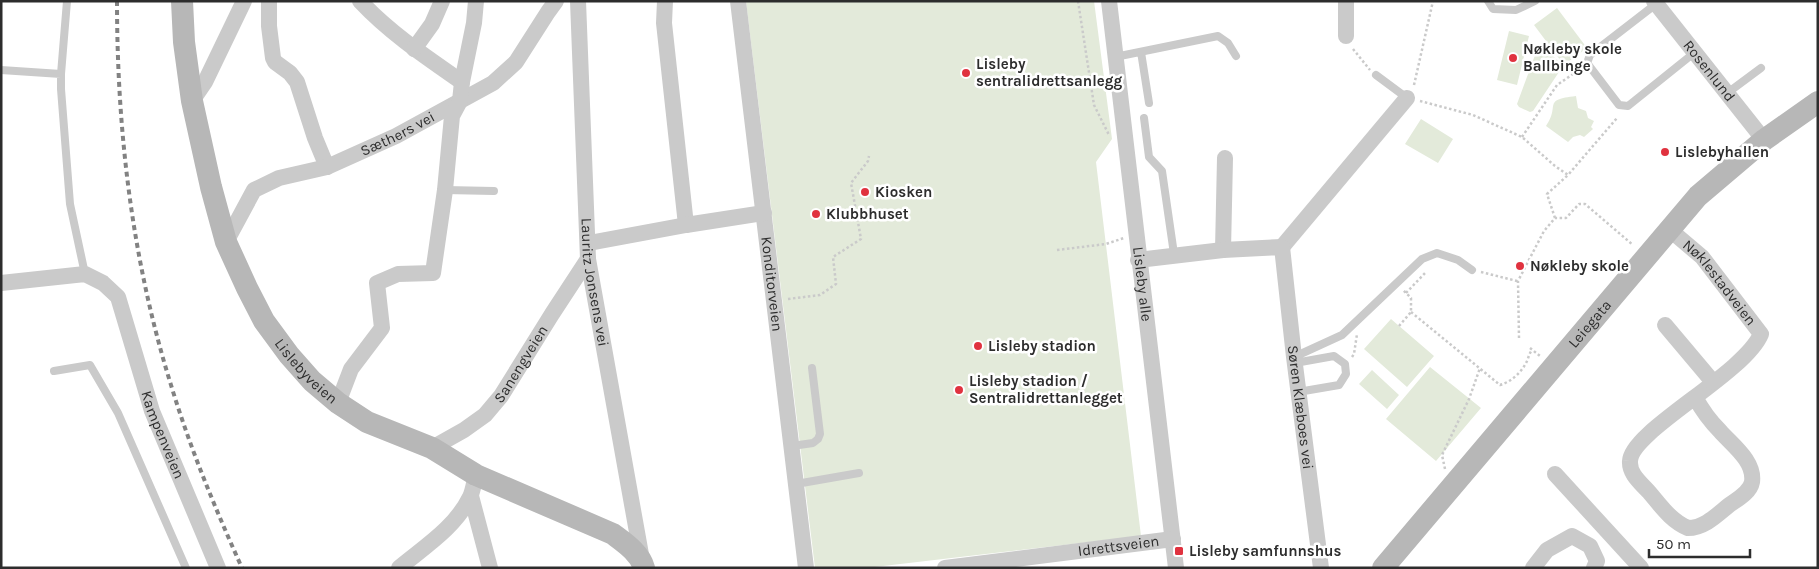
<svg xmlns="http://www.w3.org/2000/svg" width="1819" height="569" font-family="Karla,sans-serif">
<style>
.green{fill:#e3eada}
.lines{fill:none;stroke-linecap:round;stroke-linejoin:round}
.path{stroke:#cacaca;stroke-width:2.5;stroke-dasharray:2.5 2.5;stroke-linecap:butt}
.lane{stroke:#cacaca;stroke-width:8}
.street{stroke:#cacaca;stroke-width:16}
.secondary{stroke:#b7b7b7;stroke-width:22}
.rail{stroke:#828282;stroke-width:4;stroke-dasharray:5 4;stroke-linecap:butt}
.poi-dot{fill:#e0323f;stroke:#fff;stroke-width:2}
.labels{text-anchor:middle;stroke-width:5;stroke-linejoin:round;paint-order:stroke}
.poi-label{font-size:15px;font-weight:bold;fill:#2d2d2d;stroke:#fff;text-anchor:start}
.street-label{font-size:15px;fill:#2d2d2d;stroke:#fff}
</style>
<rect width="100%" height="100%" fill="#fff"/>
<path class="green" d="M746,1H1094L1112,139L1096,162L1141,536L866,568H815Z
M1557,8L1587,48L1564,65L1534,25Z
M1509,31L1529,36L1517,85L1497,80Z
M1538,47L1546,49L1563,66L1533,111L1530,112L1519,107L1517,104Z
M1576,96L1578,108L1586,111L1588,118L1594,121L1591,127L1593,129L1584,137L1580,135L1573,137L1568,142L1546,126C1561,105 1541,100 1576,96Z
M1421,119L1453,139L1438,163L1405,144Z
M1391,319L1434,356L1407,387L1364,349Z
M1430,367L1481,408L1436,461L1386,419Z
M1372,370L1399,395L1387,409L1359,384Z"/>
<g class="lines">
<path class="path" d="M1078,1L1094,105L1109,135
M1353,49L1370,70
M1414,85L1433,1
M1420,101L1473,115L1522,137L1555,166L1568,175L1617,118
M1522,137L1557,85L1579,70
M1555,218L1547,194L1568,175
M1057,250L1106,244L1124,238
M1481,272L1517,281
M1406,293L1426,272
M788,299L820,295L836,284L833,257L861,239L851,183L868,161L869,156
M1411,312L1500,385C1511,382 1522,372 1527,361C1529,356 1529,354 1532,350
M1399,326L1411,312V298L1403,290
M1519,338L1518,281L1544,231L1555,218H1566L1579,204H1585L1633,245
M1530,348L1540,356
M1352,357L1354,354L1357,334
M1445,469L1442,455L1469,399L1480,368"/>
<path class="lane" d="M1488,1L1493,9L1516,10L1535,1
M1656,4L1590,55L1587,63L1619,105L1628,106L1694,53
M1141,52L1149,103
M1115,57L1218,36L1228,43L1236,56
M1,70L61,74V89L70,204L85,274
M61,74L67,1
M1376,75L1407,98
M1726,94L1761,68
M1144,118L1149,157L1162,171L1174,254
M445,190L494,191
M1294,357L1342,335L1422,259L1437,253L1458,260L1472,270
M1295,363L1334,356L1345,364L1346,374L1339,385L1298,392
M54,371L90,365L118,413L186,568
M792,446L813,443L818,439L820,434L812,368
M796,484L859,473"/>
<g class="street">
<path d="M269,1V26L273,58L275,62L290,73L297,82L315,138L327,167"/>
<path d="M360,1C390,33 426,57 462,82"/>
<path id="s1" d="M578,1L588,259L642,560"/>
<path d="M665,1L664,23L686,225"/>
<path id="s2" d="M738,1L806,568"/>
<path id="s3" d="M1109,1L1176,568"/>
<path d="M1346,1V36"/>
<path id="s4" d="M1654,1L1764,140"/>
<path d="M414,49L432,24L442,1"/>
<path d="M192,101L205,82L244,1"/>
<path id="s5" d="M1669,229L1702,257L1761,334C1744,374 1631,431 1630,461C1629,474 1641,483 1649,492C1661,506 1671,521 1688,528C1704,528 1717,515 1728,506C1736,500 1750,493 1752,482C1755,461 1732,445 1720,431C1710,421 1702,410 1695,397"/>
<path id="s6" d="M226,242L254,190L279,178L327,167L396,136L493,83L516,62L548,12L556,1"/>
<path d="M589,243L686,225L764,213"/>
<path d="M1282,247L1407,98"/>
<path d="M1223,250L1225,158"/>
<path id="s7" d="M1138,260L1223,250L1282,247L1294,357L1321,568"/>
<path id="s8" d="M1,283L85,274L103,283L118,297L152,411L218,568"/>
<path d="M1665,325L1713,382"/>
<path d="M338,403L351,369L382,328L377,283L398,274L433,273L445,190L452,116L460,101L462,82L474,23L476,1"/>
<path id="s9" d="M432,448L464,430L485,415L501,396L552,314L588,259"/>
<path d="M1555,474L1641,568"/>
<path d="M471,496L490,568"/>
<path d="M399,568C424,547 455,528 470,497C473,491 474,482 476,475"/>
<path id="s10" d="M945,568L1173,539"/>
<path d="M1533,568L1547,550L1572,536L1590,546L1597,561L1594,568"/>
</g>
<g class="secondary">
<path id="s11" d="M182,1L184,42L192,101L211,187L226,242L247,288L264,321L289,355L312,381L338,403L367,422L432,448L476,475L613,534C625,543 640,553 644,568"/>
<path id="s12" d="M1383,568L1698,196L1764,140L1818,102"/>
</g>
<path class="rail" d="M117,1C117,131 132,260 171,385C190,448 215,508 242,568"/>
</g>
<g class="poi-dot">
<circle cx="1513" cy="58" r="5"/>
<circle cx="966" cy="73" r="5"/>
<circle cx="1665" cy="152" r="5"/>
<circle cx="865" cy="192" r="5"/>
<circle cx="816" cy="214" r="5"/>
<circle cx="1520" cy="266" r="5"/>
<circle cx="978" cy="346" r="5"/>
<circle cx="959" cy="390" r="5"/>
<rect x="1174" y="546" width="10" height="10" rx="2.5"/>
</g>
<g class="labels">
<g class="poi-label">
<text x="1523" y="54">Nøkleby skole<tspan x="1523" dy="17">Ballbinge</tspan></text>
<text x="976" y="69">Lisleby<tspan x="976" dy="17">sentralidrettsanlegg</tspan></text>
<text x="1675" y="157">Lislebyhallen</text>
<text x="875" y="197">Kiosken</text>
<text x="826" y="219">Klubbhuset</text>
<text x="1530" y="271">Nøkleby skole</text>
<text x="988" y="351">Lisleby stadion</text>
<text x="969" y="386">Lisleby stadion /<tspan x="969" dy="17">Sentralidrettanlegget</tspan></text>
<text x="1189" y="556">Lisleby samfunnshus</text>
</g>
<g class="street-label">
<text dy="5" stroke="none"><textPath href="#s4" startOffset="89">Rosenlund</textPath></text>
<text dy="5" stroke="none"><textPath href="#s6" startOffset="214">Sæthers vei</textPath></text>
<text dy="5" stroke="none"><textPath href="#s1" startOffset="282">Lauritz Jonsens vei</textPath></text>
<text dy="5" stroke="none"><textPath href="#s2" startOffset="285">Konditorveien</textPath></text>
<text dy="5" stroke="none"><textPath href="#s5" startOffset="74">Nøklestadveien</textPath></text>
<text dy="5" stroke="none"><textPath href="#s3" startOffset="285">Lisleby alle</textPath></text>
<text dy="5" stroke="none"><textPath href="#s12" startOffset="320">Leiegata</textPath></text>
<text dy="5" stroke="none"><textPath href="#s9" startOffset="125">Sanengveien</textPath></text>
<text dy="5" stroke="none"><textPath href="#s11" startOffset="399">Lislebyveien</textPath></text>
<text dy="5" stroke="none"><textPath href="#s7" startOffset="306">Søren Klæboes vei</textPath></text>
<text dy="5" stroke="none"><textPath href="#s8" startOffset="270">Kampenveien</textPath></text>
<text dy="5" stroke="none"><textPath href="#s10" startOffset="175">Idrettsveien</textPath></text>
</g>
</g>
<rect width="1819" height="569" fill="none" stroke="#2d2d2d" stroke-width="5"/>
<path d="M1649 549v8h101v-8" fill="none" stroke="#2d2d2d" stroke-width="2.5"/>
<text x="1656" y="549" font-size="15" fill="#2d2d2d" stroke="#ffffff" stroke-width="4" paint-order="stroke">50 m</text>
</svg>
